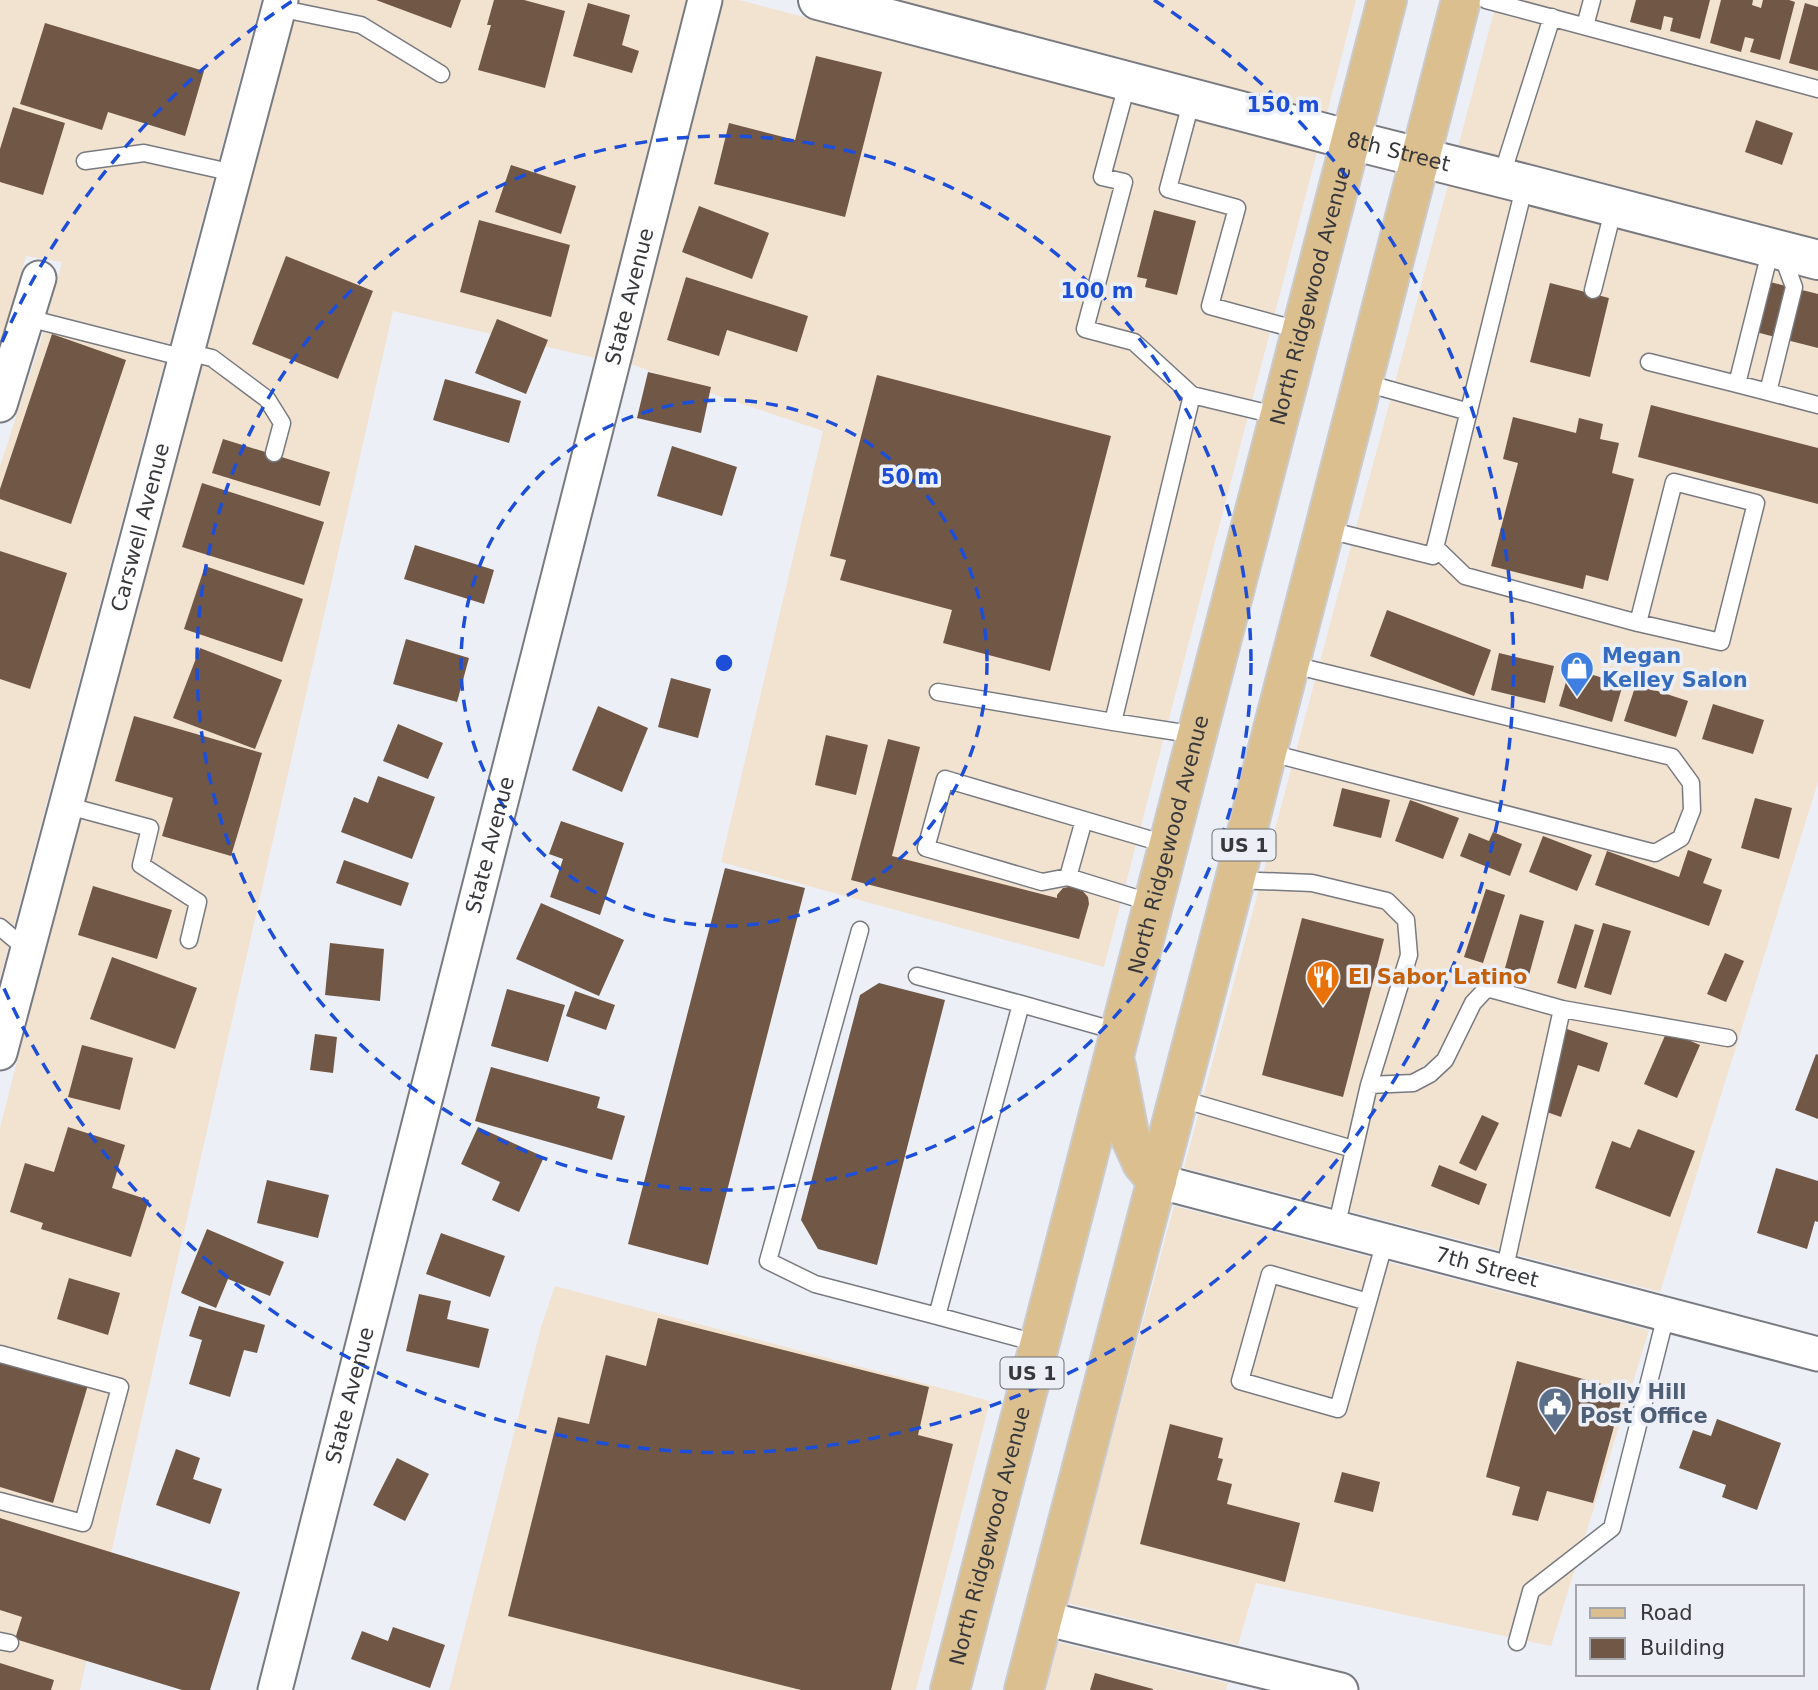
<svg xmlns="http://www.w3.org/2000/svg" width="1818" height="1690" font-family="'DejaVu Sans',sans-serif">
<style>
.commercial{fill:#f2e2d0}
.building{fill:#715745}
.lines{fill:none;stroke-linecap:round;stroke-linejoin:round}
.service-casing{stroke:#787a80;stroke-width:19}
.minor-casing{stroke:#787a80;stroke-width:37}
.tertiary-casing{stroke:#787a80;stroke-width:42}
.primary-casing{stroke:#cbcbcc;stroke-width:42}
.service{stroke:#fff;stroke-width:16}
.minor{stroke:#fff;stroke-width:33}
.tertiary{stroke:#fff;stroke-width:38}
.primary{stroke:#dcbf8f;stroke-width:38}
.ring{fill:none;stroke:#1d4ed8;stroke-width:3.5;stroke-dasharray:12 9}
.labels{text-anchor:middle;stroke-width:7;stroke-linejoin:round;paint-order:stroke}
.shield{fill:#eceff6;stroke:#6d6f73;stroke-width:2}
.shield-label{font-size:19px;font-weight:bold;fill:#37383b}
.street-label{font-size:21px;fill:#37383b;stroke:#eceff6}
.shop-label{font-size:21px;font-weight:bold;fill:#366cbe;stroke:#eceff6;text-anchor:start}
.food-label{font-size:21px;font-weight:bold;fill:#c56008;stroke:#eceff6;text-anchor:start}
.service-label{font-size:21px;font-weight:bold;fill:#4e5e75;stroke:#eceff6;text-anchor:start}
.centre{fill:#1d4ed8;stroke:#eceff6;stroke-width:3.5}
.ring-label{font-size:21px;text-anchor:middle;font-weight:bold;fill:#1d4ed8;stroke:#eceff6;stroke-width:7;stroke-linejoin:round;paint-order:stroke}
</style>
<rect width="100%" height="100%" fill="#eceff6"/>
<path class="commercial" d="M0,0H261L0,978V466L41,340L62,262L26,256L0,346Z
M299,0H686L595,358L393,311L80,1690H0V1128L45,952Z
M724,0H739L1317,152L1104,967L721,862L823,431L695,388L631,364Z
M896,0H1356L1327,113Z
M1497,0H1818V239L1458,147Z
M1448,185L1818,281V782L1660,1292L1184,1168Z
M1174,1206L1649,1330L1551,1646L1256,1583L1238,1645L1067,1603Z
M555,1286L990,1401L916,1690H449L541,1327Z
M1057,1642L1228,1683L1226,1690H1045Z"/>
<path class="building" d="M376,0H461L451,28Z
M494,0H524L565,11L545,88L478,70L491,25H487Z
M1636,0H1710L1700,39L1670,31L1673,18L1664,16L1661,30L1630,22Z
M1721,0H1753L1752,5L1761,8L1763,0H1789L1795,2L1780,60L1750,52L1754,39L1745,37L1741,52L1710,43Z
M588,3L630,15L622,45L639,51L632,73L573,56Z
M1805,3L1818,7V71L1789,63Z
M45,23L204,71L185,136L108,112L102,130L20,104Z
M816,56L882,72L845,217L714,184L729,123L795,140Z
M13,107L65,123L43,195L0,182V149Z
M1756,120L1793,133L1782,165L1745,152Z
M511,165L576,186L561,234L495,212Z
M699,206L769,233L752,279L682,252Z
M1154,210L1196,221L1177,295L1145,287L1147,279L1137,277Z
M479,220L570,245L551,317L460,292Z
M286,256L373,291L338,379L252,344Z
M686,277L808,316L797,352L727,330L719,356L667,340Z
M1770,282L1818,294V348L1756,332Z
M1550,283L1609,298L1590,377L1530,362Z
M497,319L548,340L526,394L475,373Z
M52,334L126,360L71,524L0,499V489Z
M648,372L711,387L701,433L637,418Z
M877,375L1111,436L1050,671L943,643L952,610L840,580L846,560L830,556Z
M445,379L521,401L509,443L433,420Z
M1651,405L1818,448V504L1638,457Z
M1513,417L1576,433L1579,418L1603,424L1600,439L1619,443L1612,473L1634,479L1608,581L1586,575L1583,589L1491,566L1518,463L1503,459Z
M223,439L330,472L320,506L212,473Z
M672,446L737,467L722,516L657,496Z
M202,483L324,522L304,585L182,547Z
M415,545L494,570L484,604L404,579Z
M0,551L67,573L30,689L0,679Z
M205,566L303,599L282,662L184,629Z
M1387,610L1491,650L1474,696L1370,656Z
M406,639L469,658L457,702L393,684Z
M200,648L282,680L255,749L173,718Z
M1499,653L1554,666L1545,703L1491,690Z
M1570,668L1623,684L1612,722L1559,706Z
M671,678L711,689L698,738L658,727Z
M1636,684L1688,701L1676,737L1624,721Z
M1713,704L1764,720L1753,754L1702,739Z
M598,706L648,728L622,792L572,770Z
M134,716L262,753L231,856L162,836L173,798L115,781Z
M398,724L443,743L428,779L383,761Z
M826,735L868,745L856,795L815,785Z
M888,739L920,747L892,856L1057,898V895L1063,888L1074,886L1080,888L1088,897L1089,904L1079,939L851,880Z
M378,776L435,797L412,859L341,832L354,797L368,803Z
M1342,788L1390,800L1381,838L1333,826Z
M1755,798L1792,808L1779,859L1741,848Z
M1410,800L1459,818L1443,859L1395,841Z
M561,821L624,843L600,915L550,897L563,859L549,854Z
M1493,832L1522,844L1510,876L1460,856L1469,833L1489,841Z
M1543,836L1592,855L1577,891L1529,872Z
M1688,850L1712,859L1703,883L1722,890L1709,926L1595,885L1607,851L1679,877Z
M344,860L409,883L401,906L336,883Z
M725,868L805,888L708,1265L628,1244Z
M93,886L172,910L157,959L78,935Z
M1486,889L1505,895L1483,963L1464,957Z
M541,903L624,940L599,996L516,959Z
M1520,914L1544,921L1529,975L1505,968Z
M1302,918L1384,939L1343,1097L1262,1075Z
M1603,923L1631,931L1611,995L1584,987Z
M1575,924L1594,930L1576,989L1557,983Z
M330,943L384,949L380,1001L325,995Z
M1725,953L1744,961L1726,1002L1707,994Z
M112,957L197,988L175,1049L90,1019Z
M879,983L945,1000L877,1265L818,1249L801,1220L860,995Z
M507,989L565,1005L548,1062L491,1046Z
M575,991L615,1005L606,1030L566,1016Z
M1567,1029L1608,1043L1599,1072L1578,1065L1561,1117L1541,1110Z
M1667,1031L1700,1045L1677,1098L1644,1084Z
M315,1034L337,1037L333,1073L310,1070Z
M82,1045L133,1058L120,1110L68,1097Z
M1816,1054L1818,1055V1119L1795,1110Z
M491,1067L600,1097L597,1108L625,1116L612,1160L475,1121Z
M1482,1115L1499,1123L1476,1171L1459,1163Z
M68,1127L125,1145L112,1188L149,1200L131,1257L41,1229L43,1223L10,1212L25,1163L54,1172Z
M478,1127L544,1157L519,1212L492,1200L500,1182L461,1164Z
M1638,1129L1695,1151L1670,1217L1595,1188L1612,1141L1630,1148Z
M1439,1165L1487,1184L1479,1205L1431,1186Z
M1776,1168L1818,1181V1222L1815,1221L1807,1249L1757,1233Z
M267,1180L329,1195L318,1238L257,1223Z
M207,1229L284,1262L270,1296L228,1279L216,1308L181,1293Z
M441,1233L505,1256L490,1297L426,1274Z
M69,1278L120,1293L108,1335L57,1319Z
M419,1294L451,1301L447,1319L489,1329L479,1368L406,1351Z
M199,1306L265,1325L257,1353L244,1350L230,1397L189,1384L202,1340L189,1336Z
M658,1318L929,1387L918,1435L953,1444L891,1690H801L508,1616L558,1417L589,1424L606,1355L646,1366Z
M0,1359L88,1385L53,1503L0,1487Z
M1517,1361L1624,1390L1593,1503L1547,1491L1538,1521L1512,1515L1520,1487L1486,1477Z
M1717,1419L1781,1443L1757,1510L1722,1497L1726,1485L1679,1468L1693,1430L1711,1436Z
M1170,1424L1223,1438L1218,1458L1223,1459L1217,1480L1232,1484L1227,1504L1300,1523L1285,1582L1140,1544Z
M176,1449L200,1458L193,1479L222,1489L210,1524L156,1505Z
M397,1458L429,1474L405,1521L373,1505Z
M1342,1472L1380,1482L1373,1512L1334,1502Z
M0,1518L240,1592L210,1690H182L15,1639L22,1617L0,1610Z
M393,1627L445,1645L430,1688L351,1659L362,1631L388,1641Z
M0,1663L54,1680L51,1690H0Z
M1095,1673L1153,1689V1690H1090Z"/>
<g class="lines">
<g class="service-casing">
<path id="service" d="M1486,0L1818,89
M278,8L361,25L441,74
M1585,26L1592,0
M1128,81L1102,177L1124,182L1085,329L1134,342L1192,395L1279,416
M1192,99L1168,189L1237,208L1210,306L1302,331
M85,161L144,153L234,173
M1501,178L1552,17
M1771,248L1737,384L1768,392L1794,287L1781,252
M1593,290L1614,207
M28,318L185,358
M186,352L212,358L267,399L282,423L274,453
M1649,362L1737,384
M1362,382L1469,412
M1768,392L1818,405
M1324,529L1433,556L1525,184
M1435,547L1465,576L1638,623L1721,642L1756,503L1674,482L1638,623
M938,692L1113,722L1197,735
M1113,722L1192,395
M1267,752L1655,853L1681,838L1692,810L1691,783L1672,757L1289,664
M65,805L150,828L141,865L198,902L189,940
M1068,877L1084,820
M1235,880L1312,883L1387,901L1406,920L1409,955L1369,1085L1336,1228
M1152,903L1068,877L1042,882L926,848L945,779L1169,845
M0,927L26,949
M860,930L768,1261L815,1284L937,1316
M917,976L1021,1004
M1369,1085L1413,1083L1430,1074L1445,1060L1473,1003L1487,988L1562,1009
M1178,1098L1353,1149
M1504,1272L1562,1009L1728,1038
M1368,1302L1270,1274L1240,1381L1338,1409L1385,1241
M1040,1344L937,1316L1021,1004L1120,1032
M0,1354L120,1387L83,1523L0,1501
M0,1641L10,1643
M1517,1642L1531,1591L1612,1528L1666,1315"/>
</g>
<g class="minor-casing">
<g id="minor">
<path d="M0,405L39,278"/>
<path id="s1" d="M0,1053L281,0"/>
<path id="s2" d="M1157,1181L1818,1354"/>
<path d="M1043,1618L1341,1690"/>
<path id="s3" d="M275,1690L705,0"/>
</g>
</g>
<g class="tertiary-casing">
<g id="tertiary">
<path id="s4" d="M818,0L1351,140L1526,184L1818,260"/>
</g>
</g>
<g class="primary-casing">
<g id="primary">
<path d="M1116,1066L1129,1134L1142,1163L1157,1181"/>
<path id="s5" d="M950,1690L1387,0"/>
<path d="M1024,1690L1235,880L1267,752L1461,0"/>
</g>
</g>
<use href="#service" class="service"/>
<use href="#minor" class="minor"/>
<use href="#tertiary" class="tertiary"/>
<use href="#primary" class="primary"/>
</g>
<g class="ring">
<circle cx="724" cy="663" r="263"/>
<circle cx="724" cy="663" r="527"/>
<path d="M2 342A790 790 0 0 1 294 0M1154 0A790 790 0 1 1 2 984"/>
</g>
<defs>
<g id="shop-pin" transform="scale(1.75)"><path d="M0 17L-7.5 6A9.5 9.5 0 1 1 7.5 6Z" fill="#3f7fe0" stroke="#eceff6"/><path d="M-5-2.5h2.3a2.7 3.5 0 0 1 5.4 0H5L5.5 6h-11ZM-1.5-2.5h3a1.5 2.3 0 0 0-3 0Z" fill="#fff"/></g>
<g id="restaurant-pin" transform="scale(1.75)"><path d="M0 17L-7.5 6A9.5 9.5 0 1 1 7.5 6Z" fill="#e8710a" stroke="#eceff6"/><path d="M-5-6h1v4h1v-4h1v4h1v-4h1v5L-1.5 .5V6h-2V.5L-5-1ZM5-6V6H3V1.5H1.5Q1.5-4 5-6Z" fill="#fff"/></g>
<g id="civic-pin" transform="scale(1.75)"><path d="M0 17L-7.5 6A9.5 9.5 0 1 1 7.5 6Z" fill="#5c6f8a" stroke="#eceff6"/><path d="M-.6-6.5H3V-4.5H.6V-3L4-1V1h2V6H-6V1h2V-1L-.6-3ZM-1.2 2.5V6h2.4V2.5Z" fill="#fff"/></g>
</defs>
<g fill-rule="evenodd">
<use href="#shop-pin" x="1577" y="668"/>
<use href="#restaurant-pin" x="1323" y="977"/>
<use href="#civic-pin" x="1555" y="1404"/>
</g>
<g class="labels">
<g class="shield">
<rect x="1212.5" y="829.5" width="63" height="31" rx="5"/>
<rect x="1000.5" y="1357.5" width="63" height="31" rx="5"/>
</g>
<g class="shield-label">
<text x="1244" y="852">US 1</text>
<text x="1032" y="1380">US 1</text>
</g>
<g class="street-label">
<text dy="7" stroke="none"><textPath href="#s4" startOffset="600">8th Street</textPath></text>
<text dy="7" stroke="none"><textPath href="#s3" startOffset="1438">State Avenue</textPath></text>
<text dy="7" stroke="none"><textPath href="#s5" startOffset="1440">North Ridgewood Avenue</textPath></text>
<text dy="7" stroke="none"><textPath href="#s1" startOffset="544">Carswell Avenue</textPath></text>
<text dy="7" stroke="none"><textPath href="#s3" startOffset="872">State Avenue</textPath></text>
<text dy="7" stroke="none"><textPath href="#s5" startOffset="873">North Ridgewood Avenue</textPath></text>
<text dy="7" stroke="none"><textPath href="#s2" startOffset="341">7th Street</textPath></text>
<text dy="7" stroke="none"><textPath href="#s3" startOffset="304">State Avenue</textPath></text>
<text dy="7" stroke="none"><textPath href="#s5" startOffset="159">North Ridgewood Avenue</textPath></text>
</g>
<g class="shop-label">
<text x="1602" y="663">Megan<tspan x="1602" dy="24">Kelley Salon</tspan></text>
</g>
<g class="food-label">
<text x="1348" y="984">El Sabor Latino</text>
</g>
<g class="service-label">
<text x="1580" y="1399">Holly Hill<tspan x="1580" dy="24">Post Office</tspan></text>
</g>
</g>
<circle cx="724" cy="663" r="10" class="centre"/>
<g class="ring-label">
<text x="1283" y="112">150 m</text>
<text x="1097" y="298">100 m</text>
<text x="910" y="484">50 m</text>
</g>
<rect x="1576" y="1585" width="228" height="91" fill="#eceff6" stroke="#a4a6ab" stroke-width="2"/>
<rect x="1590" y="1608" width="35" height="10" fill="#dcbf8f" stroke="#a4a6ab" stroke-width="2"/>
<text x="1640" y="1620" font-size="21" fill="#37383b">Road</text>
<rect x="1590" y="1638" width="35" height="21" fill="#715745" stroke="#a4a6ab" stroke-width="2"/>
<text x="1640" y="1655" font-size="21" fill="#37383b">Building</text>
</svg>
